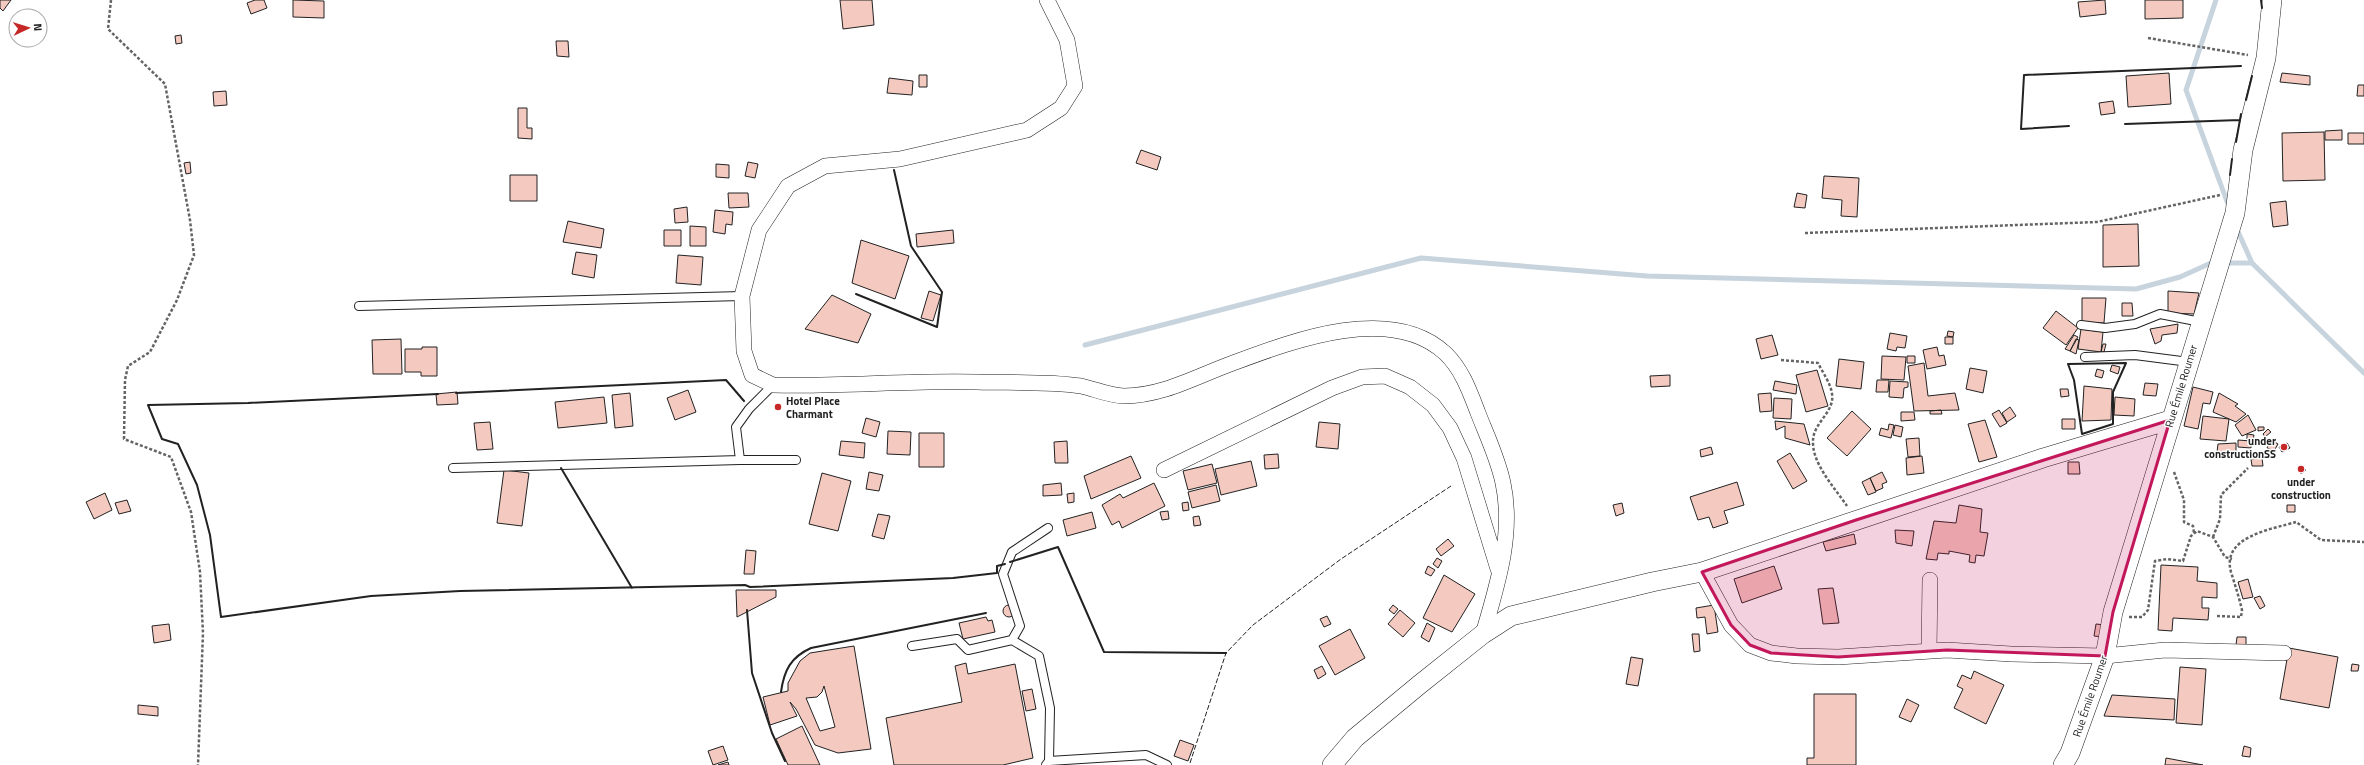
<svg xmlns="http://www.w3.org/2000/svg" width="2364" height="765" font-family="'Titillium Web',sans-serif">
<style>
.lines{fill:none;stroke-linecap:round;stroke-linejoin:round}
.stream{stroke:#c7d3dd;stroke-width:5}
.building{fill:#f3c9c0;stroke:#222;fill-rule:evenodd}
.service-casing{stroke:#222;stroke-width:10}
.minor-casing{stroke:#222;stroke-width:16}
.tertiary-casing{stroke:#222;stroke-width:20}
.path{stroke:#646464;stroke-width:2.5;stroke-dasharray:3 2;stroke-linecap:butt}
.service{stroke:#fff;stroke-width:8}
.minor{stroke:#fff;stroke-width:15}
.tertiary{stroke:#fff;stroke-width:19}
.fence{stroke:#222;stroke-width:1;stroke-dasharray:5 2;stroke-linecap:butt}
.wall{stroke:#222;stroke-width:2}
.marked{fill:#c2185b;fill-opacity:0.2;stroke:#c2185b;stroke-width:3;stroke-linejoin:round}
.poi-dot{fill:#c62828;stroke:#fff;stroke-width:1.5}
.labels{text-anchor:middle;stroke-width:3;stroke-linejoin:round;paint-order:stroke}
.street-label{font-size:11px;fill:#222;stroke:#fff}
.poi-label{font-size:11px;font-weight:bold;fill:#222;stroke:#fff;text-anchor:start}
</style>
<rect width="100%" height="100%" fill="#fff"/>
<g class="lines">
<path class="stream" d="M2216,0L2186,90L2229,207
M2236,227L2252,263
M2224,263H2252L2364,373
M1085,345L1421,258L1647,276L2136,289L2180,277L2211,263H2216"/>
</g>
<path class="building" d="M0,0H11L3,11L0,8Z
M255,0H264L267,8L251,14L247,3Z
M293,0L324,1V18L293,17Z
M840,0H872L874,25L843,29Z
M2105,0L2106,14L2080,17L2078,2Z
M2145,0H2183V18L2145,19Z
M181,35L182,43L176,44L175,36Z
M556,41H568L569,57L557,56Z
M2169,73L2171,104L2128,107L2126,76Z
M2282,73L2310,76V85L2280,82Z
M919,75H927V87H919Z
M889,78L913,81L912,95L887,93Z
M2358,85H2364V96H2357Z
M226,91L227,105L214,106L213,92Z
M2113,101L2115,113L2101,115L2099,103Z
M518,108H527V128H532V139L518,138Z
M2342,130V140H2325V131Z
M2324,132L2325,180L2283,181L2282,133Z
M2348,133H2364V144H2348Z
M1141,150L1161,157L1157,170L1136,163Z
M190,162L191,173L186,174L184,163Z
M748,162L758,164L755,178L745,176Z
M716,164L729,165V178L716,177Z
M510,175H537V201H510Z
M1824,176L1859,178L1857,217L1841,216L1842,200L1822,198Z
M728,193H748L749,207L729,208Z
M1797,193L1807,195L1805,208L1794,207Z
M2286,201L2288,225L2273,227L2270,203Z
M687,207L688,222L675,223L674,209Z
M715,210L733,212L732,225L726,224L725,234L713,232Z
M568,221L604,229L601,248L563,242Z
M2138,224L2139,266L2103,267V225Z
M690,226L706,227V246H690Z
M664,230H681V246H664Z
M953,230L954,243L917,247L916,234Z
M861,240L909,256L895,299L852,283Z
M576,252L597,255L594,278L572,274Z
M678,255L703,257L701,285L676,283Z
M929,291L941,295L933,321L921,318Z
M2168,291L2199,293L2194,314L2168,313Z
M832,295L871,314L858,343L805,329Z
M2082,298H2106L2104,323L2082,322Z
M2122,303H2132L2133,316H2122Z
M2056,311L2078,328L2066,345L2043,328Z
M2178,324L2177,333L2162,335L2161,341L2155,344L2150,329Z
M2081,329L2103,332L2101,352L2078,349Z
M1948,331L1954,332L1953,337L1947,336Z
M1890,333L1907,336L1905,348L1897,347L1896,351L1887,349Z
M1772,335L1778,355L1761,359L1756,339Z
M2074,335L2078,337L2070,351L2065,349Z
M1945,337H1953V344H1945Z
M401,339L402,374H373L372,340Z
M2076,339L2079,340L2076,354L2070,351Z
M2103,344H2106L2104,352H2101Z
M422,347H437V376H421V372H405V349H422Z
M1937,347L1939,356L1944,355L1946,365L1927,369L1923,350Z
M1882,356L1906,357L1904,380L1881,379Z
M1907,356H1915V363H1907Z
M1839,359L1864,362L1861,389L1836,386Z
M1924,363L1928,396L1955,393L1959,410L1914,411L1908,366Z
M2112,365L2120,367L2118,374L2110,371Z
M1970,368L1987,371L1983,393L1966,389Z
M2097,369L2104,371L2102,378L2095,376Z
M1817,370L1828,406L1806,412L1796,375Z
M1670,375V386L1651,387L1650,376Z
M1877,380H1889L1888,392H1876Z
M1775,381L1797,385L1796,394L1773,390Z
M1890,381L1908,382V387L1904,388L1903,398L1889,397Z
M2145,383L2158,384L2156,396L2143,395Z
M2084,386L2112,389L2111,420L2082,421Z
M2193,387L2213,392L2210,404L2203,403L2198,429L2184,426Z
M2060,389H2068L2069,396L2061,397Z
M688,390L696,412L675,420L667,398Z
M457,392L458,404L437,405L436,394Z
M630,393L633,426L615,428L612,395Z
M1771,393L1772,411L1760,412L1758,394Z
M2219,393L2238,404L2235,406L2246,414L2236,422L2213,412Z
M604,397L607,423L558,428L555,402Z
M2115,397L2135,399L2134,416L2114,415Z
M1774,398L1792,399L1791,419L1773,418Z
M2010,407L2016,416L2007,422L2002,413Z
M1941,410L1942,414H1930V411Z
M1999,410L2007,423L2000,427L1992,414Z
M1852,411L1871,429L1847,456L1827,438Z
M1901,412H1914L1915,420L1901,421Z
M2248,415L2256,430L2242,436L2235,425Z
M2203,416L2229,419L2226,441L2200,439Z
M866,418L880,422L876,437L862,433Z
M2062,419H2075V429H2062Z
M1985,420L1997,457L1979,462L1968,424Z
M1775,421L1804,424L1810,445L1785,438V426L1776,430Z
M490,422L493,449L477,450L474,423Z
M1319,422L1340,424L1338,449L1316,447Z
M1889,424L1894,425L1891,438L1879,435L1881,428L1888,430Z
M1895,425L1903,427L1901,437L1893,435Z
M2258,427H2264V430L2258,431Z
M2268,429L2271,432L2265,437L2263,434Z
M888,431L911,432L910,455L887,454Z
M919,433H944V467H919Z
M2247,434L2254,435L2253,440L2247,439Z
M1919,438L1920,456L1908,457L1906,439Z
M2238,440L2251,441V448L2238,447Z
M2271,440L2278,444L2274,451L2267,448Z
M841,441L865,443L864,458L839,455Z
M1067,441L1068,463H1055L1054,442Z
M2236,443V452H2217L2218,444Z
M2287,443L2290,448L2282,452L2279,447Z
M1711,447L1713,454L1701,457L1700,450Z
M1790,453L1807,481L1793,489L1777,461Z
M1278,454L1279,468L1265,469L1264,455Z
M1131,456L1141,478L1091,499L1084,476Z
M1922,456L1924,473L1907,475L1906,458Z
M2262,458L2263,466H2252L2251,459Z
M1251,461L1257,486L1221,495L1215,469Z
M2068,462H2079L2080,474H2068Z
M1212,464L1217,483L1188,490L1183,471Z
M2301,465L2306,470L2301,474L2297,468Z
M504,470L529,473L522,526L497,523Z
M869,472L883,475L879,491L866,489Z
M1882,472L1887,482L1882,484L1883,488L1876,491L1870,478Z
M822,473L851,481L838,531L809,524Z
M1870,478L1876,492L1868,495L1862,482Z
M1737,482L1744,505L1724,511L1728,523L1713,528L1709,517L1698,520L1690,497Z
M1061,483L1062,495L1043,496V485Z
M1154,483L1165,506L1122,528L1119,521L1112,525L1102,505L1120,494L1123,498Z
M1216,485L1220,501L1192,508L1188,492Z
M105,493L112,510L94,519L86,502Z
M1074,493V502L1068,503L1067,494Z
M127,500L131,511L119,514L115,503Z
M1188,502L1189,510L1183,511L1182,503Z
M1622,503L1624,513L1616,516L1613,505Z
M1959,505L1982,509L1980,532L1988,533L1984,556L1976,555L1975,563L1969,562L1970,555L1949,551V554L1938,553L1937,560L1926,559L1934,521L1956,523Z
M2287,505H2295V512H2287Z
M1168,511L1169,519L1162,520L1160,512Z
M1092,512L1096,528L1067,536L1063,520Z
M878,514L890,516L884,539L872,536Z
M1199,516L1201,525L1194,526L1193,517Z
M1895,530L1914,531L1912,546L1896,543Z
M1854,534L1856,544L1826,551L1823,542Z
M1448,539L1454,546L1441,556L1436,549Z
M746,550L756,551L754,574H744Z
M1437,558L1442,561L1438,568L1433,564Z
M2161,565L2198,567L2197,581L2217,583V598L2202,597V608H2209L2208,620L2173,618L2172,631L2158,630Z
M1428,566L1435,570L1431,576L1425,573Z
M1774,566L1782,589L1742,603L1734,579Z
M1444,575L1475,594L1452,632L1423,618Z
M2248,579L2253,597L2243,599L2238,582Z
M1833,588L1839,623L1823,624L1818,589Z
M736,590H776V597L737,617Z
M2260,596L2265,606L2260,609L2254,598Z
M1393,605L1398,609L1394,614L1389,610Z
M1714,605L1718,632L1707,634L1705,617L1697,618L1696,608Z
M1003 611a6 6 0 1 1 12 0a6 6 0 1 1-12 0Z
M1400,610L1415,623L1403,637L1388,624Z
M1327,616L1331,624L1324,627L1320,619Z
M986,617L988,621L992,620L995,632L963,639L959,623Z
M1427,623L1435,628L1429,642L1421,637Z
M169,624L171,640L154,643L152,626Z
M2096,624L2105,625L2103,637L2094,636Z
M1350,629L1365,658L1335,675L1319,646Z
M1692,634H1699L1700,651L1694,652Z
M2237,637H2246V646L2236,645Z
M854,646L871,749L838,753L815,745L796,709L790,702L797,716L770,725L763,697L788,691V683L800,661L810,653ZM824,686L835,727L820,731L806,698L817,697L822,692Z
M2289,648L2338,657L2329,708L2280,699Z
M1631,657L1643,659L1638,686L1626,684Z
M966,663L968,674L1015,664L1033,758L1003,765H894L886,718L962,702L955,666Z
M2352,664L2359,665L2358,671H2351Z
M1322,666L1326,674L1318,679L1314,670Z
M2180,667L2206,669L2202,725L2176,723Z
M1974,671L2004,685L1986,724L1954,708L1963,689L1957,686L1962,675L1971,679Z
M1032,689L1036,709L1026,711L1022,691Z
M1814,694H1856V765H1807V758H1814Z
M2112,695L2175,699L2174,720L2104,716Z
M1907,699L1919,705L1911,722L1899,717Z
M138,705L158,707V716L138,714Z
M802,726L820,765H788L776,739Z
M1180,740L1194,745L1188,761L1174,756Z
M723,746L728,760L713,765L708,751Z
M2244,746L2251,748L2250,757L2242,756Z
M2166,758L2203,765H2165Z
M728,762L729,765H718Z"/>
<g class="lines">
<g class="service-casing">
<path id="service" d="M359,306L742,296
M2081,325L2105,328L2135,324L2160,314L2201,322
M2085,357L2135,355L2189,362
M740,460H796
M453,468L740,460L736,427L749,409L773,385
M1012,640L1039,656L1050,708L1049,761
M912,646L957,639L968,650L1012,640L1020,626L1003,574L1012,552L1048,528
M1046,765L1049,761L1146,755L1167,765"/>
</g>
<g class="minor-casing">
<path id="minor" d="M1047,0L1067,40L1075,86L1061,108L1027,130L900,159L825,166L788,186L759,230L742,296L744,351L752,375L773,385C841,387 909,380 977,382C1009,383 1049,381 1081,386C1095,389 1110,396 1124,396C1163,396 1197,376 1233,363C1292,341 1391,303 1445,353C1462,369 1470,392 1478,413C1487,436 1498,459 1503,483C1514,534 1497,586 1483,634
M1164,470L1332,388L1362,377L1385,376L1410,387L1433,405L1450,428L1464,458L1498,569
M1702,572L1731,625L1750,645L1771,653L1797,656L1838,657L1947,650L2011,654L2105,656L2165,650L2284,653
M1929,651L1930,580"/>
</g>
<g class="tertiary-casing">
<path id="tertiary" d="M1332,765L1355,738L1419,685L1483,634L1511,616L1652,582L1702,572L2043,458L2170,420
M2063,765L2070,753L2105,656L2113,612L2235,213L2243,150L2266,58L2272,0"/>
</g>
<path class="path" d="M111,0L108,29L165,84L190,220L194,255L177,300L150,352L128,366L125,380L124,439L171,457L191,512L200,572L203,633L198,765
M2148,38L2248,55
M1805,233L2097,222L2220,195
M1781,360L1818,363C1823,373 1831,384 1832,394C1835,412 1813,423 1813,441C1812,464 1835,488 1847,506
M2174,472L2184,500V522L2193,526L2194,533
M2213,537L2220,519L2221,495L2248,468
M2217,616L2241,617L2242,610C2239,597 2235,585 2231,572C2221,536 2273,529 2296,522L2321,540L2364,542
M2129,617H2142L2148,610L2155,561L2167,559L2183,561L2191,536L2197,531L2213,537L2225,557L2232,559"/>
<use href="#service" class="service"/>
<use href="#minor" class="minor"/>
<use href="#tertiary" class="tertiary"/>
<path class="fence" d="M1190,763L1226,653L1253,625L1341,559L1451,486"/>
<path class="wall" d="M2261,0L2262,8
M2246,100L2252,76
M2125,124L2240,120
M2069,126L2021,129L2024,75L2241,66
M2236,142L2241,114
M2230,175L2232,159
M856,294L937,327L942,292L911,246L894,170
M2126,363L2113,392V424L2082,434L2074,380L2068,364Z
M456,393L726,380L744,401
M438,394L248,403L148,405L162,439L178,444L197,485L210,535L221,617L371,596L460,591L745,585L750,587L953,578L997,573V566L1005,564
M561,468L632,588
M1010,562L1058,547L1104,652L1226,653
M747,610L752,673L772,733L785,761
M781,692C784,670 791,657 811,648L986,613"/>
</g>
<path class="marked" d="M2170,420L2113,612L2105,656L1947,650L1838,657L1771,653L1750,645L1731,625L1702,572L1856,520Z"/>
<g class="poi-dot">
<circle cx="778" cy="407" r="4"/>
<circle cx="2284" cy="447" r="4"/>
<circle cx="2301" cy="469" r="4"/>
</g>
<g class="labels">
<g class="street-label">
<text transform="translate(2181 386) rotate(-73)" y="4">Rue Émile Roumer</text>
<text transform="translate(2090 696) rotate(-71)" y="4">Rue Émile Roumer</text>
</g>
<g class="poi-label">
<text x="786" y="405">Hotel Place<tspan x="786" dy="13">Charmant</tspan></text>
<text x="2276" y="445" text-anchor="end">under<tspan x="2276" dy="13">constructionSS</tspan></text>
<text x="2301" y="486" text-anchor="middle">under<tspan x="2301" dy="13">construction</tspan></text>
</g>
</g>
<g transform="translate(28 28) rotate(86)"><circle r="19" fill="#ffffff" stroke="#a7a7a7"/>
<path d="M0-3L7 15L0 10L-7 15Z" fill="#c62828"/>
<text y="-6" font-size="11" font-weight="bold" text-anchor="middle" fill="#222222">N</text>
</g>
</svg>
